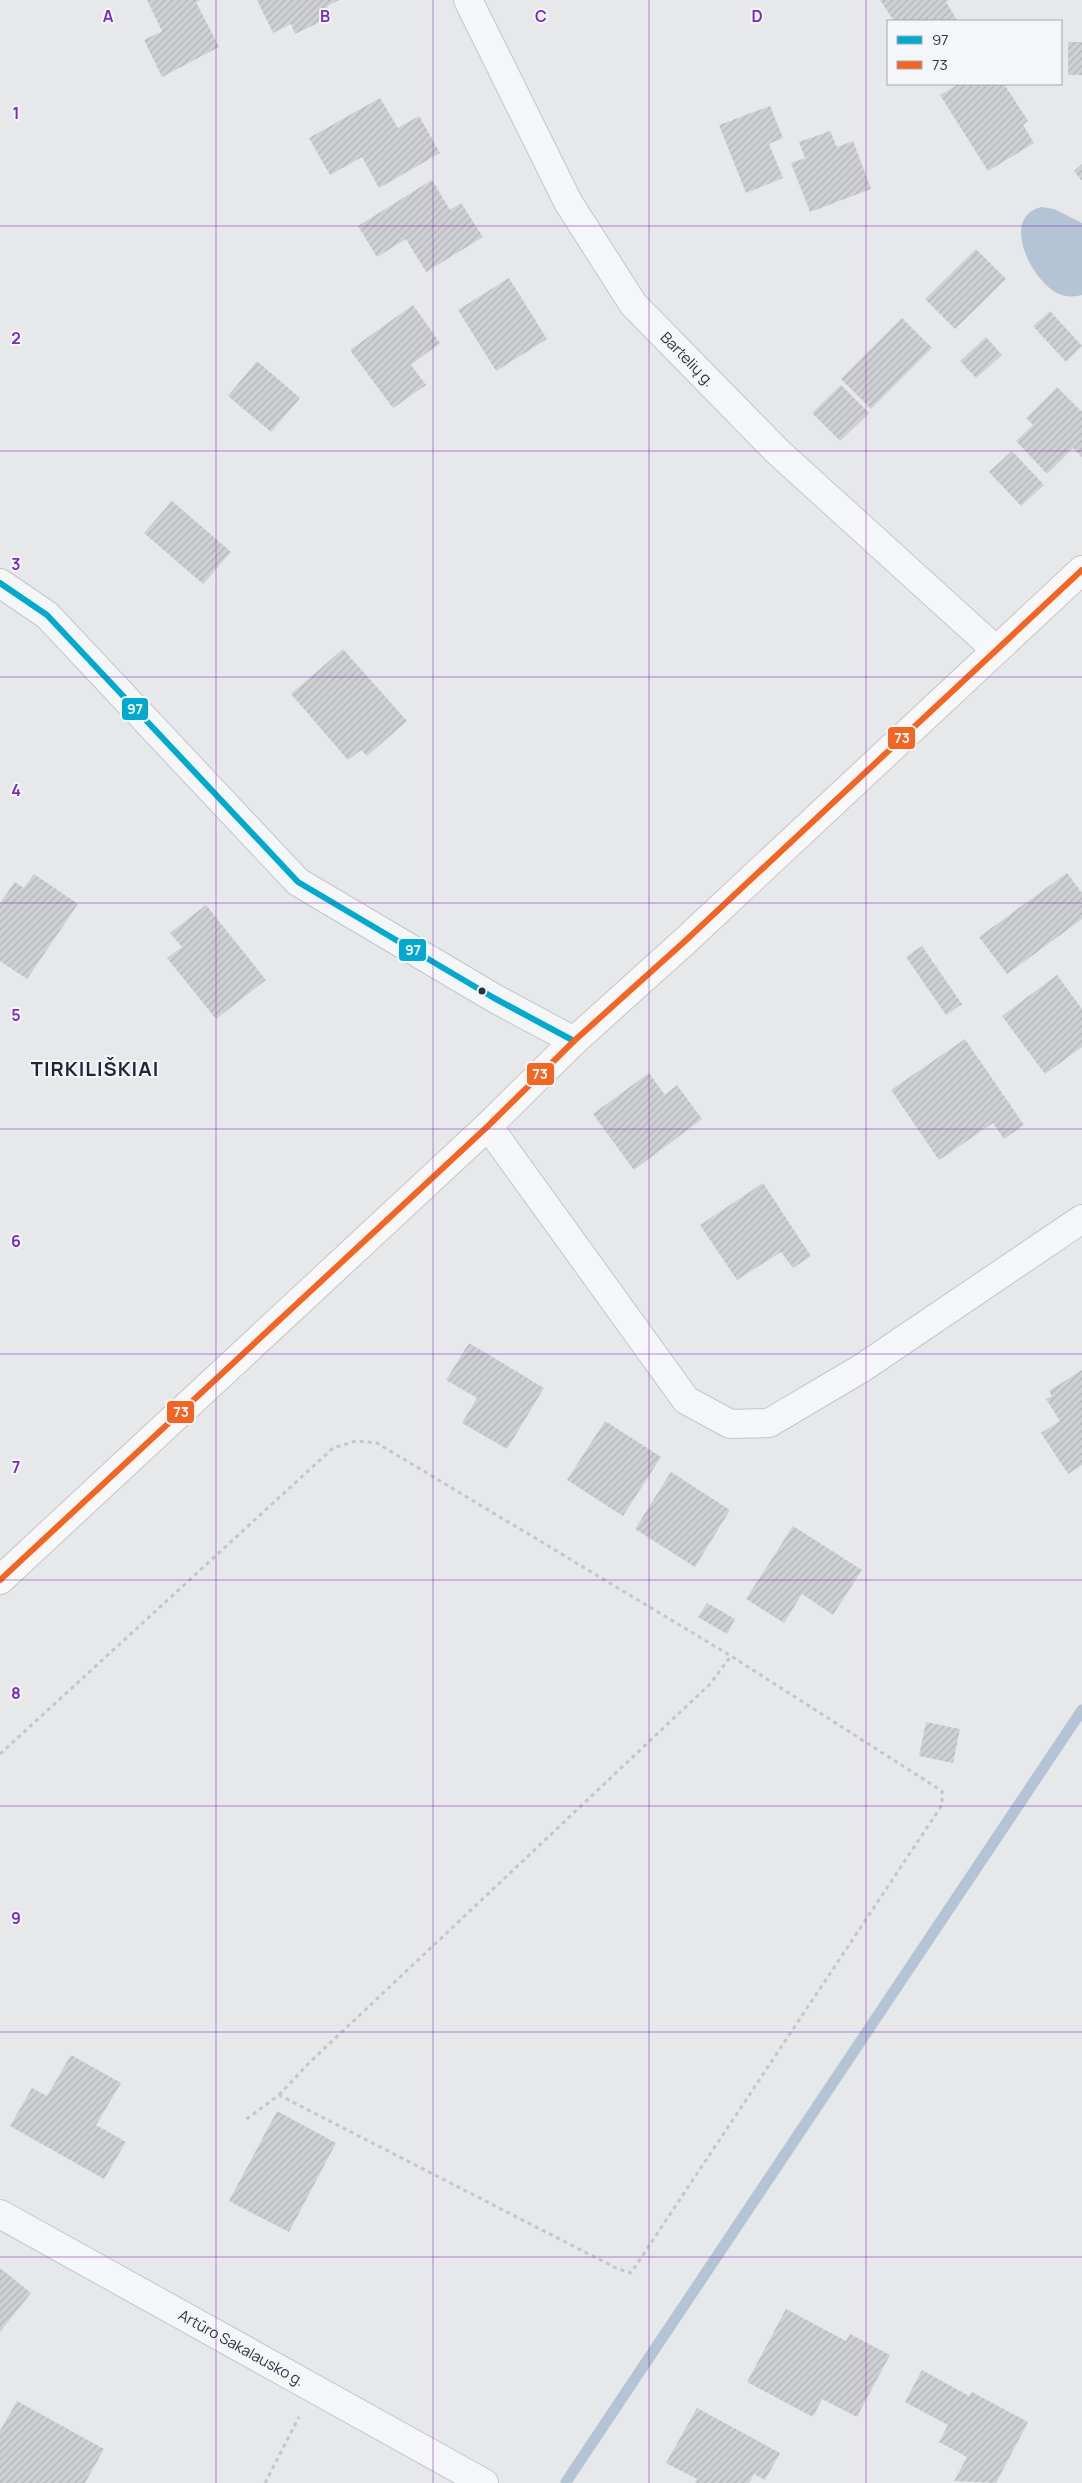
<svg xmlns="http://www.w3.org/2000/svg" width="1082" height="2483" font-family="Manrope,sans-serif">
<style>
.water{fill:#b4c4d5}
.lines{fill:none;stroke-linecap:round;stroke-linejoin:round}
.stream{stroke:#b4c4d5;stroke-width:11}
.building{fill:url(#building-hatch)}
.minor-casing{stroke:#c4c6c8;stroke-width:30}
.secondary-casing{stroke:#c4c6c8;stroke-width:30}
.path{stroke:#c5c6ca;stroke-width:3;stroke-dasharray:4 4;stroke-linecap:butt}
.minor{stroke:#f5f6f7;stroke-width:28}
.secondary{stroke:#f8f8f8;stroke-width:28}
.bus-1-casing{stroke:#f4f6f9;stroke-width:10}
.bus-2-casing{stroke:#f4f6f9;stroke-width:10}
.bus-1{stroke:#00a9ce;stroke-width:6}
.bus-2{stroke:#f26522;stroke-width:6}
.grid{fill:none;stroke:#7b2cbf;stroke-width:1;stroke-opacity:0.55}
.bus-dot{fill:#2b3445;stroke:#f4f6f9;stroke-width:2}
.labels{text-anchor:middle;stroke-width:4;stroke-linejoin:round;paint-order:stroke}
.street-label{font-size:15px;fill:#2b3445;stroke:#f4f6f9}
.district-label{font-size:20px;font-weight:bold;letter-spacing:1px;fill:#1d2536;stroke:#f4f6f9}
.grid-label{font-size:16px;text-anchor:middle;font-weight:bold;fill:#7b2cbf;stroke:#f4f6f9;stroke-width:4;stroke-linejoin:round;paint-order:stroke}
.line-badge{stroke:#f4f6f9;stroke-width:2}
.badge-label{font-size:14px;text-anchor:middle;font-weight:bold;fill:#fff}
</style>
<defs>
<pattern id="building-hatch" width="6" height="6" patternUnits="userSpaceOnUse" patternTransform="scale(1.25)"><rect width="6" height="6" fill="#ced0d3"/><path d="M-1 1l2-2M0 6l6-6M5 7l2-2" fill="none" stroke="#b1b3b6"/></pattern>
</defs>
<rect width="100%" height="100%" fill="#e6e8ea"/>
<path class="water" d="M1041,207L1054,209L1082,223V295C1075,297 1066,297 1059,294C1034,284 998,218 1041,207Z"/>
<g class="lines">
<path class="stream" d="M566,2482L1082,1710"/>
</g>
<path class="building" d="M147,0H201L196,2L219,47L162,77L144,40L162,31Z
M257,0H339L327,6L332,16L295,34L291,24L273,33Z
M880,0H949L946,2L957,20L894,21Z
M1068,42H1082V75H1068Z
M959,84H1004L1028,121L1023,125L1034,143L988,171L940,95Z
M380,98L398,128L419,116L440,153L379,188L362,157L330,175L309,138Z
M770,106L783,138L769,144L783,178L746,193L719,125Z
M830,131L837,147L853,141L871,189L810,212L791,163L805,158L799,142Z
M1082,164V181L1074,171Z
M432,180L450,210L461,203L483,237L426,272L406,239L377,257L358,226Z
M976,249L1006,279L955,329L925,299Z
M509,278L547,339L496,371L458,310Z
M413,305L440,343L411,365L426,385L393,408L350,350Z
M1050,311L1082,346L1066,362L1033,326Z
M902,318L932,348L871,409L841,379Z
M986,337L1002,355L976,378L960,361Z
M257,361L300,398L271,432L228,396Z
M841,385L869,413L840,441L812,413Z
M1057,387L1082,412V457L1073,448L1047,474L1016,441L1033,425L1026,418Z
M1012,451L1044,485L1021,506L989,472Z
M172,501L231,552L203,584L144,533Z
M343,649L407,721L367,756L361,750L348,760L291,694Z
M1067,873L1082,893V919L1007,974L979,937Z
M34,874L78,904L27,979L0,961V903L15,882L24,888Z
M206,905L266,980L216,1019L167,958L182,947L170,933Z
M922,946L962,1004L946,1015L906,957Z
M1057,975L1082,1009V1047L1045,1074L1002,1016Z
M965,1039L1024,1125L1004,1139L993,1123L939,1160L891,1090Z
M649,1073L665,1095L677,1085L702,1119L634,1170L593,1114Z
M763,1183L811,1256L793,1268L781,1252L737,1280L700,1225Z
M469,1343L544,1388L507,1449L462,1423L477,1398L446,1380Z
M1082,1370V1465L1068,1474L1041,1433L1060,1421L1046,1399L1052,1396L1049,1391Z
M605,1421L661,1457L623,1516L567,1480Z
M671,1472L730,1510L695,1567L635,1529Z
M793,1526L862,1570L833,1615L802,1594L784,1623L746,1599Z
M707,1603L735,1619L727,1634L698,1617Z
M926,1722L960,1729L953,1763L919,1756Z
M71,2055L121,2083L96,2125L126,2142L104,2179L10,2126L32,2088L47,2096Z
M277,2111L336,2143L289,2232L229,2201Z
M0,2268L31,2293L0,2332Z
M786,2309L846,2341L850,2334L890,2355L857,2417L822,2399L813,2417L747,2382Z
M922,2370L969,2396L972,2392L1028,2422L996,2483L954,2481L967,2457L939,2442L948,2425L905,2402Z
M17,2401L104,2449L85,2483H0V2431Z
M697,2408L780,2453L765,2480L754,2474L749,2483H695L697,2479L666,2463Z"/>
<g class="lines">
<g class="minor-casing">
<g id="minor">
<path id="s1" d="M468,0L568,202L633,304L778,452L996,650"/>
<path d="M0,583L47,615L298,882L494,998L574,1041"/>
<path d="M488,1126L686,1400L730,1424L769,1423L862,1368L1082,1219"/>
<path id="s2" d="M0,2214L484,2483"/>
</g>
</g>
<g class="secondary-casing">
<path id="secondary" d="M0,1580L488,1126L574,1041L684,942L1082,570"/>
</g>
<path class="path" d="M0,1754L333,1448L356,1441L377,1443L731,1656L942,1791V1805L631,2273L616,2268L279,2095L244,2121
M279,2095L308,2064L710,1684L731,1656
M265,2483L299,2417"/>
<use href="#minor" class="minor"/>
<use href="#secondary" class="secondary"/>
<g class="bus-1-casing">
<path id="bus-1" d="M0,583L47,615L298,882L494,998L574,1041"/>
</g>
<g class="bus-2-casing">
<path id="bus-2" d="M0,1580L488,1126L574,1041L684,942L1082,570"/>
</g>
<use href="#bus-1" class="bus-1"/>
<use href="#bus-2" class="bus-2"/>
</g>
<path class="grid" d="M216,0V2483M433,0V2483M649,0V2483M866,0V2483M0,226H1082M0,451H1082M0,677H1082M0,903H1082M0,1129H1082M0,1354H1082M0,1580H1082M0,1806H1082M0,2032H1082M0,2257H1082"/>
<circle class="bus-dot" cx="482" cy="991" r="4.5"/>
<g class="labels">
<g class="street-label">
<text dy="5" stroke="none"><textPath href="#s1" startOffset="424">Bartelių g.</textPath></text>
<text dy="5" stroke="none"><textPath href="#s2" startOffset="276">Artūro Sakalausko g.</textPath></text>
</g>
<g class="district-label">
<text x="95" y="1076">TIRKILIŠKIAI</text>
</g>
</g>
<g class="grid-label">
<text x="108" y="22">A</text>
<text x="325" y="22">B</text>
<text x="541" y="22">C</text>
<text x="757" y="22">D</text>
<text x="16" y="119">1</text>
<text x="16" y="344">2</text>
<text x="16" y="570">3</text>
<text x="16" y="796">4</text>
<text x="16" y="1021">5</text>
<text x="16" y="1247">6</text>
<text x="16" y="1473">7</text>
<text x="16" y="1699">8</text>
<text x="16" y="1924">9</text>
</g>
<g class="line-badge">
<rect x="121" y="697" width="28" height="24" rx="5" fill="#00a9ce"/>
<rect x="887" y="726" width="29" height="24" rx="5" fill="#f26522"/>
<rect x="398" y="938" width="29" height="24" rx="5" fill="#00a9ce"/>
<rect x="526" y="1062" width="29" height="24" rx="5" fill="#f26522"/>
<rect x="166" y="1400" width="29" height="24" rx="5" fill="#f26522"/>
</g>
<g class="badge-label">
<text x="135" y="714">97</text>
<text x="902" y="743">73</text>
<text x="413" y="955">97</text>
<text x="540" y="1079">73</text>
<text x="181" y="1417">73</text>
</g>
<rect x="887" y="20" width="175" height="65" fill="#f4f6f9" stroke="#a4a8b1"/>
<rect x="897" y="36" width="25" height="8" fill="#00a9ce" stroke="#a4a8b1"/>
<text x="932" y="45" font-size="15" fill="#2b3445">97</text>
<rect x="897" y="61" width="25" height="8" fill="#f26522" stroke="#a4a8b1"/>
<text x="932" y="70" font-size="15" fill="#2b3445">73</text>
</svg>
